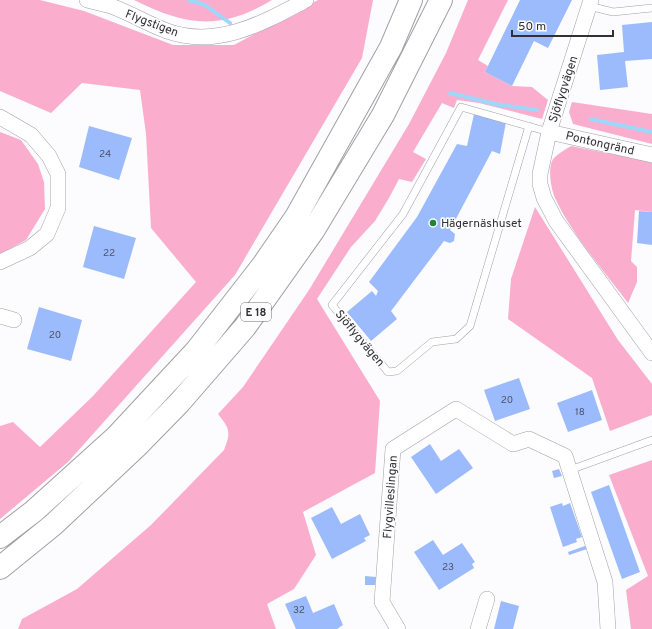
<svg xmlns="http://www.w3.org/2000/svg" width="652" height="629" font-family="Overpass,sans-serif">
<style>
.green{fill:#fbadce}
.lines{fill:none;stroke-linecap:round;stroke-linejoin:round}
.stream{stroke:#9fd7f9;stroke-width:4}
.building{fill:#9cbbfd}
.service-casing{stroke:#a1a0a5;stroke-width:8}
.minor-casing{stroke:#a1a0a5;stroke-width:16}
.motorway-casing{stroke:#a1a0a5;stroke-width:24}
.service{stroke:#fff;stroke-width:7}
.minor{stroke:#fff;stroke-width:15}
.motorway{stroke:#fff;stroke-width:22}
.poi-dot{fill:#238437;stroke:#fcfbfe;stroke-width:1.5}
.labels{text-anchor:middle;stroke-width:3.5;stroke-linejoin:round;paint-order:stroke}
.number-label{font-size:10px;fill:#4c5466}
.shield{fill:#fcfbfe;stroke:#6e6e70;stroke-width:1}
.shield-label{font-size:11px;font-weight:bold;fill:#313133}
.street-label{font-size:12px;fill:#313133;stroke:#fcfbfe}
.poi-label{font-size:12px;fill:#313133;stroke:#fcfbfe;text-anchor:start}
</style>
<rect width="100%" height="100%" fill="#fcfbfe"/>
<path class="green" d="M0,0H40L84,11L173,45H234L318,0H373L362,58L235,275L68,462L0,519V426L13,422L40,447L93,396L196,282L151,228L146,134L140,90L82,83L51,113L0,91Z
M134,0H272C221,31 186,26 134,0Z
M468,0H508L478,60L488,66L485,72L512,86L532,87L548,100L542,119L479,103L457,100L454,108L442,103L413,152L426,159L412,182L399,179L389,198L375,221L351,247L317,299L380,401L375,473L303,512L316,555L294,589L267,604L276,629H18L22,619L77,589L151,525L224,450C231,432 230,429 218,414L243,387L309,290L409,124L446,53Z
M572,102L652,114V144L573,124L569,112Z
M0,132L21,140L38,164L44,182L45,209L26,240L0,254Z
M571,146L652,162V212L635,210L631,261L637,267V282L628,303C604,271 573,236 556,200C551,190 548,171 552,161C556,154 565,150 571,146Z
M535,207L618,340L652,384V415L610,431L592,378L508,319L511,279Z
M652,460V629H631L626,590L648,576L609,475Z"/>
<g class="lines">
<path class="stream" d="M189,0L205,5L230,23
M450,93L500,105L537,110
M591,119L652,132"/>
</g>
<path class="building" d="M520,0H572L548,48L534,41L512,86L485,72Z
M652,22V59L625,61L628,87L600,90L597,55L624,52L622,25Z
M474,114L506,122L500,154L492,151L450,230L455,234L454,241L450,243L444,241L391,311L397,319L371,341L347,312L372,291L376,296L378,291L369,282L417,217L457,144L467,146Z
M89,126L132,138L119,180L79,167Z
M639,211L652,212V245L637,243Z
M94,226L136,238L124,279L83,267Z
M39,307L82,320L71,361L27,349Z
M519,378L530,409L495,421L484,390Z
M592,390L602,420L568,432L557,403Z
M430,444L441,461L459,449L473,468L436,494L411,457Z
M559,469L562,476L554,478L552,471Z
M609,485L640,572L622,579L591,492Z
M562,503L563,506L570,503L582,537L576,539L577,542L563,547L550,507Z
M332,507L341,524L360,514L370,535L364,538L366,541L332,559L311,518Z
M433,540L443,555L462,543L475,562L472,564L474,568L439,590L414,552Z
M585,546L587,549L569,555L568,552Z
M365,576L376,577L375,585H365Z
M306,596L313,613L334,604L343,625L337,629H296L285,604Z
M501,601L519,606L513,629H494Z"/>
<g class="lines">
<g class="service-casing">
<path id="service" d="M589,6L613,12L652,8
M529,126L470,326L456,339L432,342L397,371L388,372L332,305L403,214L461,107L549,132
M570,470L652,440"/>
</g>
<g class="minor-casing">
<path id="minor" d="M87,0C95,2 103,4 111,6C130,13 148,24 167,31C217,49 263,23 306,0
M591,0L549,132L540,174V184L544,198L556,221L652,353
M0,117L31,135L49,156L58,174V208L47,234L30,248L0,262
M549,132L652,155
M0,316L14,320
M398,629L382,602L393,449L456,409L513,444L529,439L565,456L605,582L608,629
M478,629L487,599"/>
</g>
<g class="motorway-casing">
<path id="motorway" d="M0,537L34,511L116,437L196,351L263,265L296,217L391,47L411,0
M0,568L53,525L136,447L180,402L245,327L313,231L383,115L441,0"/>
</g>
<use href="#service" class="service"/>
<use href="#minor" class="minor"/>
<use href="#motorway" class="motorway"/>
</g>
<circle class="poi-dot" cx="433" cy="223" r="4"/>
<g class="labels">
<g class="number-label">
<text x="105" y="157">24</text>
<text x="109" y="256">22</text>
<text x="55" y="338">20</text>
<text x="507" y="403">20</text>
<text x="580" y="415">18</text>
<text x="448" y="570">23</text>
<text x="299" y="613">32</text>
</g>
<rect class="shield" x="241" y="303" width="30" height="18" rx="3"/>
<g class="shield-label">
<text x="256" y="316">E 18</text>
</g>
<g class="street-label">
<text transform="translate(152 23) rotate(21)" y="4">Flygstigen</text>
<text transform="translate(563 89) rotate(-72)" y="4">Sjöflygvägen</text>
<text transform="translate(600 143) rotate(13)" y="4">Pontongränd</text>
<text transform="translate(360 338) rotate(50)" y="4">Sjöflygvägen</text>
<text transform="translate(390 497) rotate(-86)" y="4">Flygvilleslingan</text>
</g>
<g class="poi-label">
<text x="441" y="227">Hägernäshuset</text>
</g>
</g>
<path d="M512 30v6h101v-6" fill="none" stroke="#313133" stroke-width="2"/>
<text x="518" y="30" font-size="12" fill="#313133" stroke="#fcfbfe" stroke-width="3" paint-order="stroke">50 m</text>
</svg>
